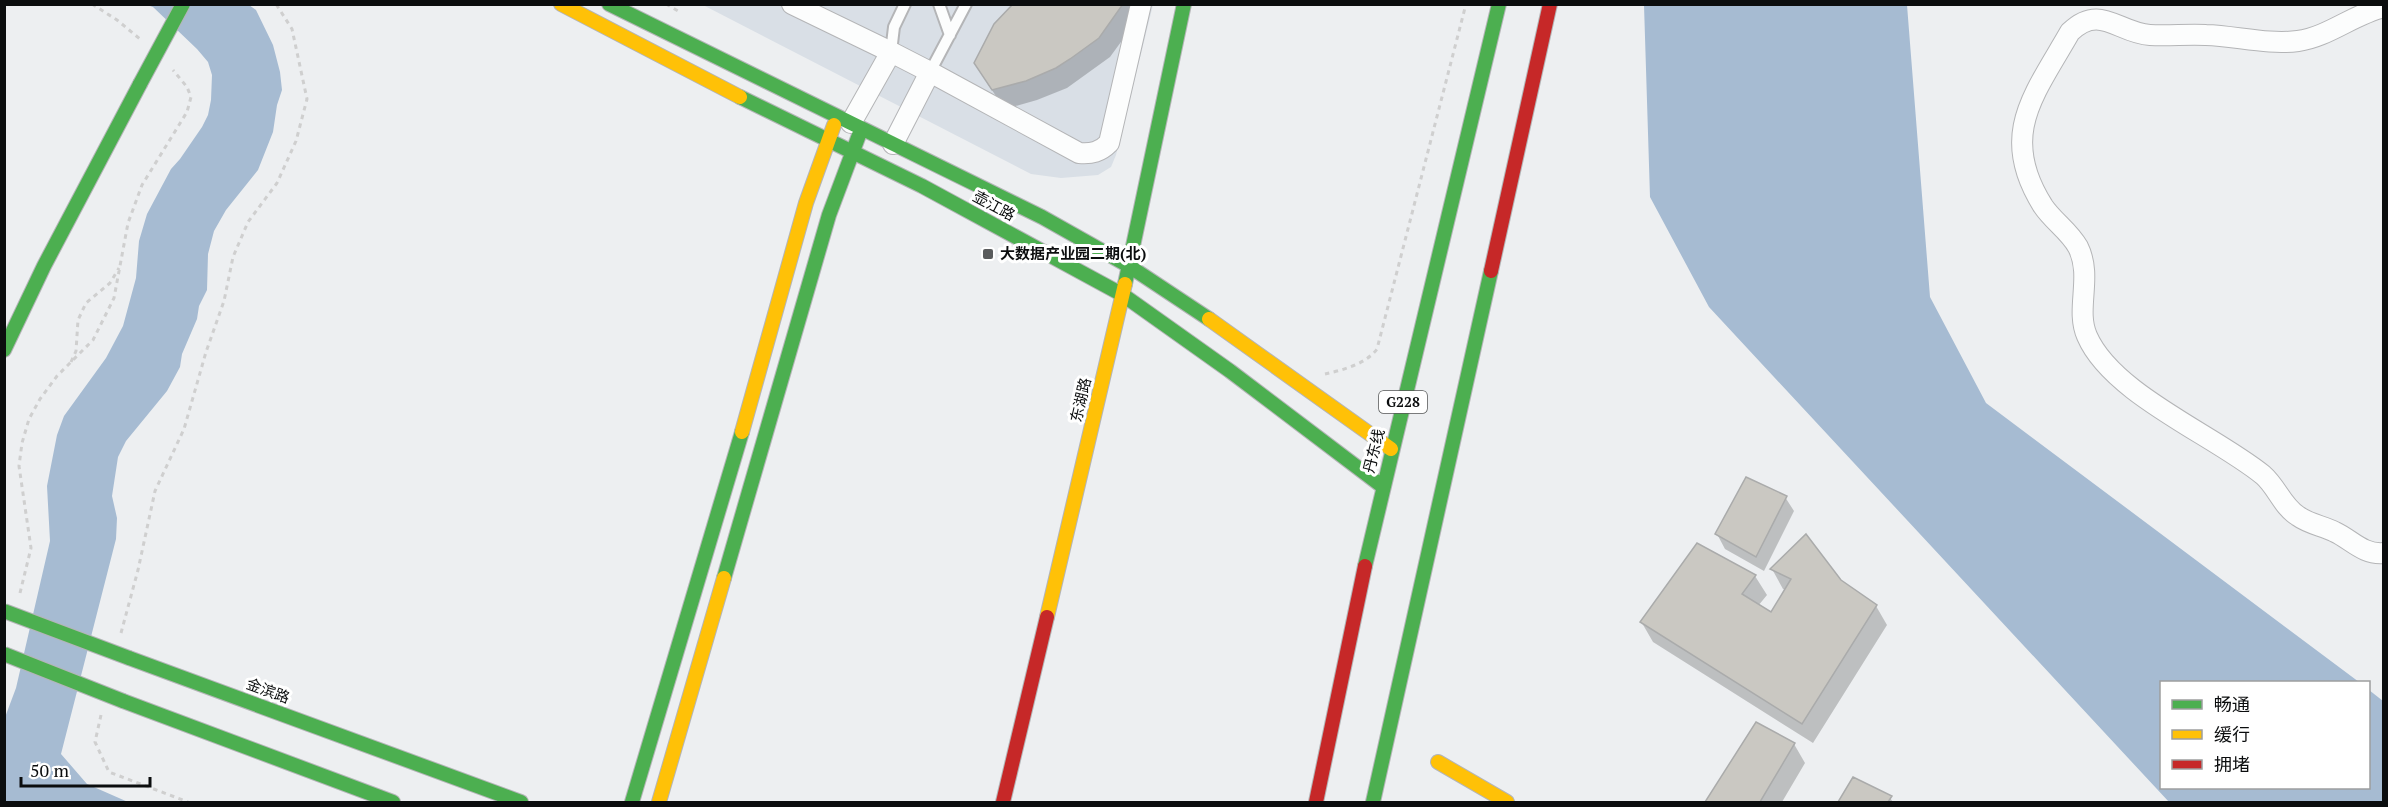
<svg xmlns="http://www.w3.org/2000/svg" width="2388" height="807" font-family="'PT Serif','Noto Sans SC',serif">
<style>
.built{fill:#d9dfe6}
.water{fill:#a6bbd2}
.shadow{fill:#0003}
.building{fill:#cac8c2;stroke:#aaabab;stroke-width:1.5}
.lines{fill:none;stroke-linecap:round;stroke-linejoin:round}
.lane-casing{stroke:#b4b5b7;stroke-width:14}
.street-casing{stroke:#b4b5b7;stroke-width:22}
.fast-casing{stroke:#b4b5b7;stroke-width:16}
.slow-casing{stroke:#b4b5b7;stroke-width:16}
.jam-casing{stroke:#b4b5b7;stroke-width:16}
.path{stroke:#cfcfcf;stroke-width:3;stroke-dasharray:4.5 4.5;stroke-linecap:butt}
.lane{stroke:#fcfdfd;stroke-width:10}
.street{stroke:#fcfdfd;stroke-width:20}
.fast{stroke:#4caf50;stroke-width:14}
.slow{stroke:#ffc107;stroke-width:14}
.jam{stroke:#c62828;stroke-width:14}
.fast-bridge-casing{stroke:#b4b5b7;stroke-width:16;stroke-linecap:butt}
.fast-bridge{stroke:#4caf50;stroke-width:14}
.poi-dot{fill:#5a5c5d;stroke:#fff;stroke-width:2}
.labels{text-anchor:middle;stroke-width:6;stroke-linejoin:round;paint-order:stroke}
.shield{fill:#fff;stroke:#545656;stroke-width:1.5}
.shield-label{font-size:14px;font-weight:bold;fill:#0b0d0e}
.street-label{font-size:15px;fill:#0b0d0e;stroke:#fff}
.poi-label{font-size:15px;font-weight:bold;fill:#0b0d0e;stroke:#fff;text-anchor:start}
</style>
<rect width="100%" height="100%" fill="#edeff1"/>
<path class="built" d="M703,5H1153L1116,155L1111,167L1098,175L1061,178L1031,174Z"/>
<path class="water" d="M147,5H249L256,10L273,45L280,72L282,90L277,105L273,132L258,170L226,210L214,231L208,254L207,290L199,306L197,319L182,354L180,367L167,391L126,441L118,457L112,496L117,518L116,539L61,754L87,784L128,802H5L4,720L16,688L50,541L47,486L57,435L64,416L106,358L123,326L136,278L139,241L147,214L171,169L180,159L202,127L208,115L211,100L212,75L208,62L197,49L153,7Z
M1644,5H1907L1930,297L1986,403L2359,682H2162V788H2368L2369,690L2383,701V802H2169L1709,307L1650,197Z"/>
<path class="shadow" d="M1015,4H1142V13L1110,57L1067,88L1037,100L1005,109L987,83Z
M1785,497L1794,511L1764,571L1725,549L1717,534Z
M1772,569L1876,606L1887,625L1813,743L1653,642L1642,623L1755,576L1767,595L1758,606L1771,614L1786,590L1783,589Z
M1757,724L1794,744L1805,763L1782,802H1707Z
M1853,779L1890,798L1893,802H1839Z"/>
<path class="building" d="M1013,4H1123L1099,38L1070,59L1056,68L1026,81L992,90L974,63L994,24Z
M1746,477L1787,496L1756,557L1715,534Z
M1806,534L1841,580L1877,605L1802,724L1640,622L1697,543L1756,575L1742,594L1771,612L1791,579L1770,569Z
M1756,722L1795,743L1760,802H1705Z
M1853,777L1892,796L1888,802H1838Z"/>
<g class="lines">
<g class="lane-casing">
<path id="lane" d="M939,4L950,35
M891,52L894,27L905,4
M930,72L966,4"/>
</g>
<g class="street-casing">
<path id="street" d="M792,4L891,52
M2384,7C2354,14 2328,37 2298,41C2268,45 2236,36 2206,35C2188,34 2169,36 2150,35C2118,33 2100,3 2070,32C2034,95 1998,135 2043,206C2053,221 2069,231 2078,247C2093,277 2075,309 2087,336C2112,394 2214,435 2263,475C2277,487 2282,506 2298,516C2309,524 2323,526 2335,532C2352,540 2363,555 2384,553
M930,72L1079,153C1092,154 1100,152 1109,143L1141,4
M851,123L891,52L930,72L893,144"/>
</g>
<g class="fast-casing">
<path id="fast" d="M609,4L1042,217L1129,266L1209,319
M740,97L922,186L1123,295L1230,371L1382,486
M1125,284L1184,4
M4,350L44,266L140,84
M1365,566L1499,4
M724,578L829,215L859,135
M129,658L521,802
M123,701L393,802
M632,802L742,432
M1373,802L1491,271"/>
</g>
<g class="slow-casing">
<path id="slow" d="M561,4L740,97
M1209,319L1391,449
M742,432L806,203L834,125
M1047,617L1125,284
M1438,762L1507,802
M659,802L724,578"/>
</g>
<g class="jam-casing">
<path id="jam" d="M1491,271L1550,4
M1003,802L1047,617
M1316,802L1365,566"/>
</g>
<path class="path" d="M92,4L117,20L140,39
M666,4L678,11
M71,362L76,351L78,320L86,303L110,283L119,268
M1325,374C1343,370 1366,364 1377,349L1466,4
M20,593L31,548L19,466L22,443L29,419L40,399L57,376L93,340L114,298L128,223L142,185L187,112L191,97L187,87L173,70
M121,633L138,570L155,491L184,429L206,352L224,301L233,257L248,222L277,183L296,141L307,99L292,29L276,4
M101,715L95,742L109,772L188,802"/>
<use href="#lane" class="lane"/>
<use href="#street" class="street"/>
<use href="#fast" class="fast"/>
<use href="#slow" class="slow"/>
<use href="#jam" class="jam"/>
<g class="fast-bridge-casing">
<path id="fast-bridge" d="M140,84L183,4
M4,611L129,658
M4,654L123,701"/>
</g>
<use href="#fast-bridge" class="fast-bridge"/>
</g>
<rect class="poi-dot" x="982" y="248" width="12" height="12" rx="3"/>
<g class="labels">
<rect class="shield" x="1379" y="391" width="48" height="22" rx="4.5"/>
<g class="shield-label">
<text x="1403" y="407">G228</text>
</g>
<g class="street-label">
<text transform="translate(994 206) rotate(28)" y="5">壶江路</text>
<text transform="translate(1081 400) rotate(-77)" y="5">东湖路</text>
<text transform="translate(1374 451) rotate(-76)" y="5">丹东线</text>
<text transform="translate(268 691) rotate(20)" y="5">金滨路</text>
</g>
<g class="poi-label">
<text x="1000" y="259">大数据产业园二期(北)</text>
</g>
</g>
<rect width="2388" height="807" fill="none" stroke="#0b0d0e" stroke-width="12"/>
<rect x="2160" y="681" width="210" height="108" fill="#ffffff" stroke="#9d9e9f" stroke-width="1.5"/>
<rect x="2172" y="700" width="30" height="9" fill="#4caf50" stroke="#9d9e9f" stroke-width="1.5"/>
<text x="2214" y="711" font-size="18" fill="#0b0d0e">畅通</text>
<rect x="2172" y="730" width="30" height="9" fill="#ffc107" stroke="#9d9e9f" stroke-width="1.5"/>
<text x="2214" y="741" font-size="18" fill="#0b0d0e">缓行</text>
<rect x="2172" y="760" width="30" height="9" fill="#c62828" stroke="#9d9e9f" stroke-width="1.5"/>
<text x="2214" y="771" font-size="18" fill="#0b0d0e">拥堵</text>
<path d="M21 777v9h129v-9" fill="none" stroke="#0b0d0e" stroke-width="3"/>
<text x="30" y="777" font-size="18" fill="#0b0d0e" stroke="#ffffff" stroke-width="4.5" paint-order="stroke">50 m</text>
</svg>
